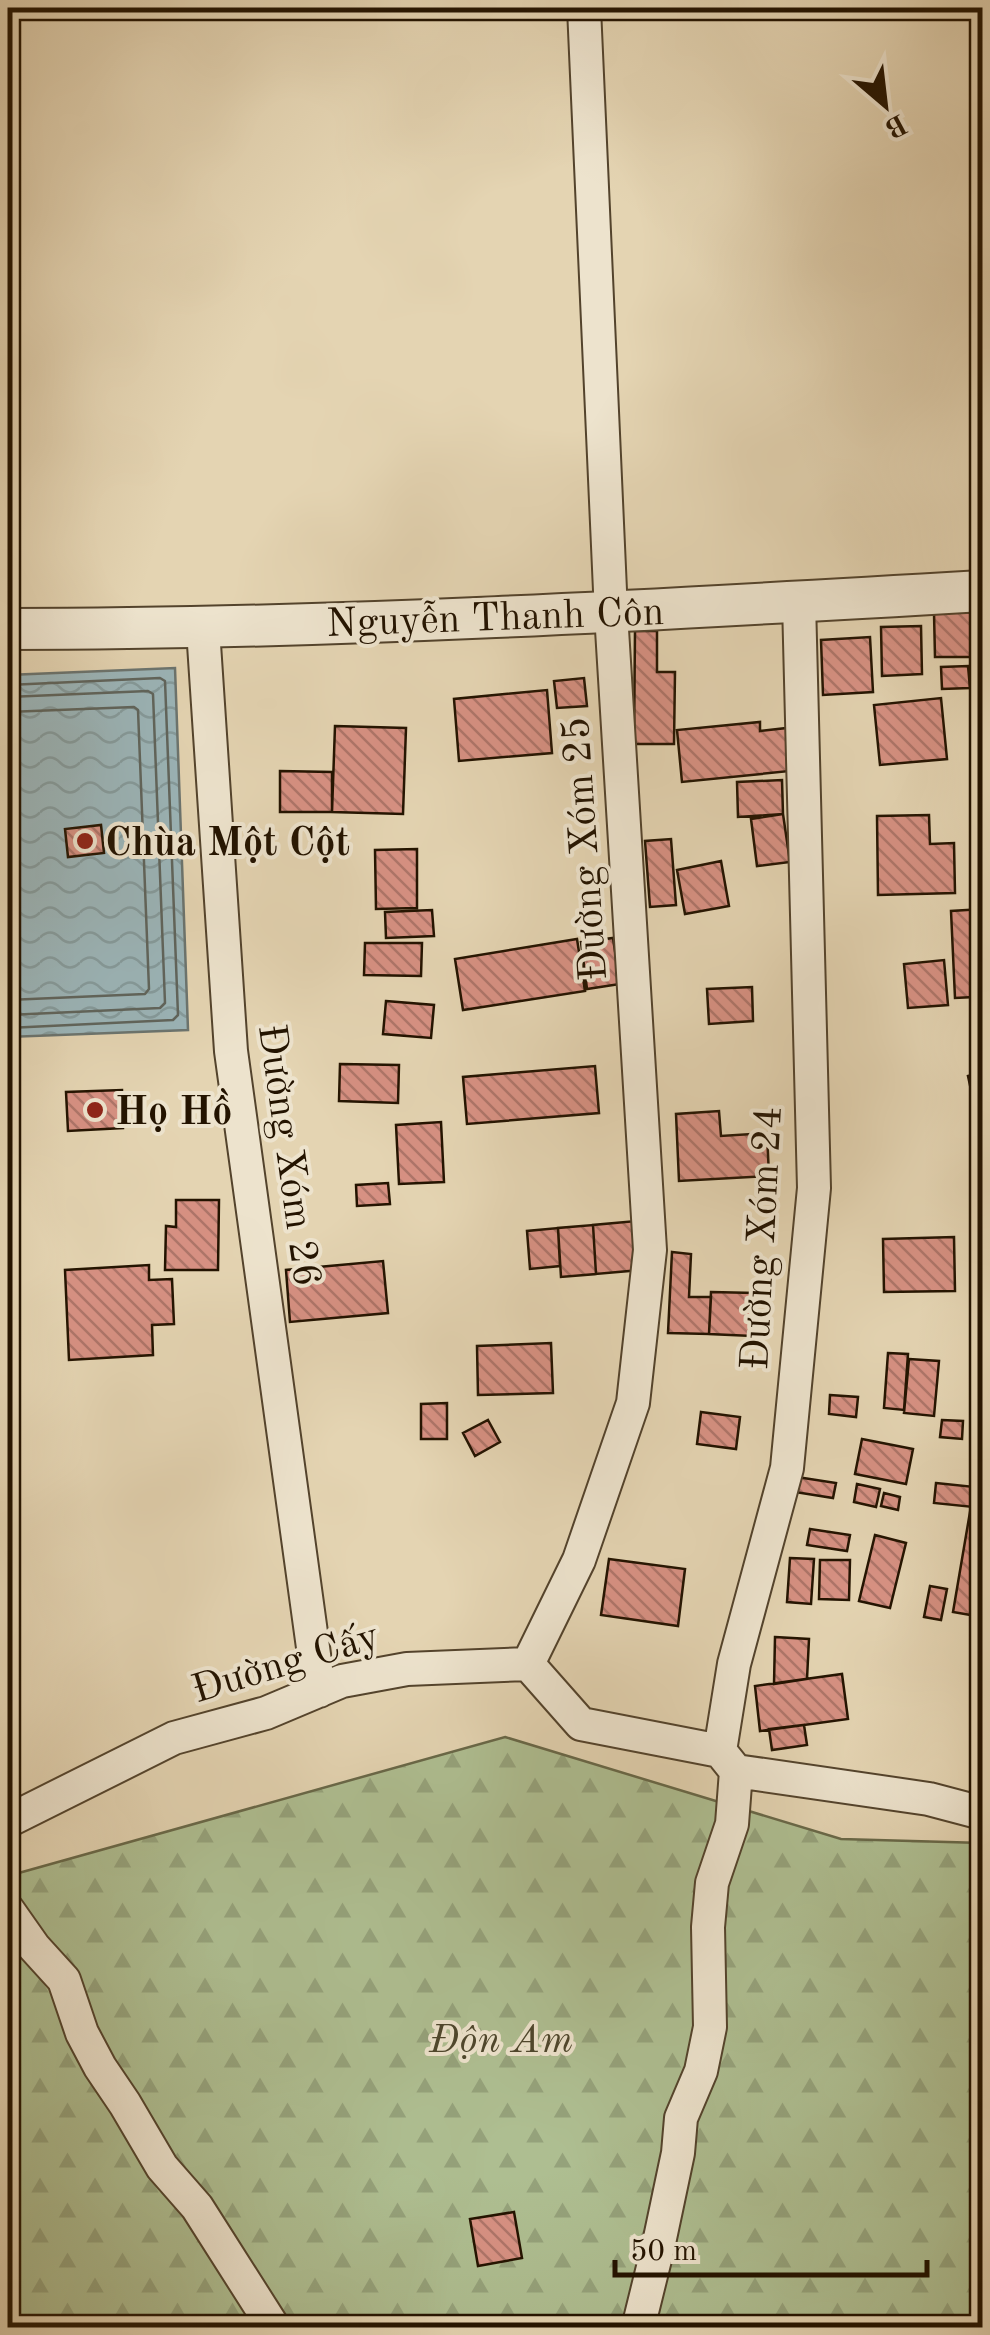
<svg xmlns="http://www.w3.org/2000/svg" width="990" height="2335" font-family="'Old Standard TT',serif">
<style>
.forest{fill:url(#forest-firs);stroke:#686848;stroke-width:2.5}
.water{fill:url(#water-waves);stroke:#6b746f;stroke-width:2.5}
.lines{fill:none;stroke-linecap:round;stroke-linejoin:round}
.shore{stroke:#5f645c;stroke-width:2.5}
.building{fill:url(#building-back-hatch);stroke:#231300;stroke-width:2.5}
.minor-casing{stroke:#53432c;stroke-width:36}
.tertiary-casing{stroke:#53432c;stroke-width:44}
.minor{stroke:#ede3cd;stroke-width:32}
.tertiary{stroke:#ede3cd;stroke-width:40}
.poi-dot{fill:#8f2418;stroke:#ede3cd;stroke-width:4}
.labels{text-anchor:middle;stroke-width:8;stroke-linejoin:round;paint-order:stroke}
.street-label{font-size:40px;fill:#231300;stroke:#ede3cd}
.poi-label{font-size:40px;font-weight:bold;fill:#231300;stroke:#ede3cd;text-anchor:start}
.park-label{font-size:40px;font-style:italic;fill:#4d462c;stroke:#ede3cd}
</style>
<defs>
<pattern id="forest-firs" width="22" height="20" patternUnits="userSpaceOnUse" patternTransform="scale(2.5)"><rect width="22" height="20" fill="#aebe91"/><path d="M5 1l3.5 6h-7zM16 11l3.5 6h-7z" fill="#95a27b"/></pattern>
<pattern id="water-waves" width="16" height="10" patternUnits="userSpaceOnUse" patternTransform="scale(2.5)"><rect width="16" height="10" fill="#9bb5b9"/><path d="M0 5q4-4 8 0t8 0" fill="none" stroke="#859b9d"/></pattern>
<pattern id="building-back-hatch" width="6" height="6" patternUnits="userSpaceOnUse" patternTransform="scale(2.5)"><rect width="6" height="6" fill="#d79183"/><path d="M-1 5l2 2M0 0l6 6M5-1l2 2" fill="none" stroke="#ae7569"/></pattern>
</defs>
<rect width="100%" height="100%" fill="#e4d4b2"/>
<filter id="stains"><feTurbulence type="fractalNoise" baseFrequency=".002" numOctaves="4"/><feColorMatrix values="0 0 0 0 .2 0 0 0 0 .09 0 0 0 0 .02 0 0 0 .5 -.17"/></filter>
<radialGradient id="worn" r=".72"><stop offset=".6" stop-color="#630" stop-opacity="0"/><stop offset="1" stop-color="#630" stop-opacity=".3"/></radialGradient>
<path class="forest" d="M505,1737L841,1839L982,1843V2327L8,2328V1876Z"/>
<path class="water" d="M175,668L188,1030L8,1037V675Z"/>
<g class="lines">
<path class="shore" d="M8,685L160,678L165,681L178,1015L173,1020L8,1028
M8,697L148,691L153,694L165,1003L160,1008L8,1015
M8,712L134,707L138,710L149,989L145,994L8,1000"/>
</g>
<path class="building" d="M976,612L977,657H935L934,613Z
M921,626L922,674L882,676L881,627Z
M635,631H657V672H675L674,744H634Z
M870,637L873,692L823,695L821,640Z
M968,666L970,688L942,689L941,667Z
M584,678L587,706L557,708L554,681Z
M547,690L552,753L459,761L454,699Z
M941,698L947,759L880,765L874,705Z
M760,722V731L787,728L790,771L682,782L677,730Z
M335,726L406,728L403,814L332,812Z
M280,771L332,772V812H280Z
M782,780L783,814L738,817L737,782Z
M783,814L790,862L757,866L751,819Z
M929,815L930,844L954,843L955,893L878,895L877,816Z
M101,825L104,853L68,857L65,829Z
M671,839L676,905L650,907L645,841Z
M417,849V908L376,909L375,850Z
M972,850H982V890H972Z
M721,861L729,906L685,914L677,870Z
M982,909V986L974,987V997L955,998L951,911Z
M432,910L434,936L386,938L385,912Z
M613,938L620,984L587,989L581,942Z
M577,939L585,991L463,1010L455,959Z
M365,943H422L421,976L364,975Z
M944,960L948,1005L908,1008L904,964Z
M752,987L753,1021L709,1024L707,989Z
M386,1001L434,1005L431,1038L383,1034Z
M340,1064L399,1065L398,1103L339,1101Z
M595,1066L599,1113L467,1124L463,1077Z
M982,1073V1103L974,1104L968,1076Z
M122,1090L123,1128L68,1131L66,1092Z
M719,1111L721,1136L767,1133L769,1176L679,1181L676,1114Z
M441,1122L444,1182L399,1184L396,1125Z
M388,1183L390,1204L357,1206L356,1185Z
M980,1185H982V1219L975,1218Z
M176,1200H219L218,1270H165L166,1226L176,1227Z
M636,1221L640,1270L596,1274L593,1225Z
M593,1225L596,1274L561,1277L558,1228Z
M558,1228L560,1266L530,1269L527,1231Z
M954,1237L955,1291L884,1292L883,1239Z
M672,1252L691,1254L689,1297H711L709,1334L668,1333Z
M383,1261L388,1313L290,1322L286,1270Z
M149,1265V1280L172,1279L174,1324L152,1325L153,1355L69,1360L65,1270Z
M711,1292L755,1293L752,1336L709,1334Z
M551,1343L553,1393L478,1395L477,1346Z
M888,1353L908,1354L904,1410L884,1408Z
M909,1359L939,1361L934,1416L904,1413Z
M830,1395L858,1397L856,1417L829,1414Z
M447,1403V1439H421V1404Z
M701,1412L740,1417L736,1449L697,1444Z
M488,1420L500,1442L475,1456L463,1433Z
M942,1420L963,1421L962,1439L940,1437Z
M862,1439L913,1449L906,1484L855,1474Z
M797,1477L836,1483L833,1498L795,1492Z
M936,1483L975,1487L973,1507L934,1503Z
M857,1484L880,1489L876,1507L854,1502Z
M884,1493L900,1497L898,1510L881,1506Z
M970,1512L982,1514V1617L953,1612Z
M810,1529L850,1535L847,1551L807,1545Z
M875,1535L906,1543L890,1608L859,1601Z
M790,1558L814,1559L811,1604L787,1602Z
M609,1559L685,1569L678,1626L601,1615Z
M820,1560H850L849,1600L819,1599Z
M930,1586L947,1589L941,1620L924,1617Z
M775,1637L809,1639L807,1679L774,1684Z
M842,1674L848,1719L760,1731L755,1686Z
M804,1725L807,1745L772,1750L769,1729Z
M514,2212L522,2258L478,2266L470,2219Z"/>
<g class="lines">
<g class="minor-casing">
<path id="minor" d="M203,629L231,1051L319,1691
M528,1664L579,1560L633,1403L650,1250L611,613L584,8
M720,1751L734,1664L787,1468L814,1188L799,602
M8,1821L174,1738L266,1713L342,1681L407,1669L528,1664L581,1724L720,1751L736,1771L929,1799L982,1813
M8,1910L34,1947L64,1980L82,2033L100,2067L125,2104L162,2167L197,2207L274,2328
M638,2328L659,2243L678,2153L681,2118L701,2071L710,2027L708,1927L712,1883L732,1824L736,1771"/>
</g>
<g class="tertiary-casing">
<path id="tertiary" d="M8,629C333,629 658,610 982,591"/>
</g>
<use href="#minor" class="minor"/>
<use href="#tertiary" class="tertiary"/>
</g>
<g class="poi-dot">
<circle cx="85" cy="841" r="10"/>
<circle cx="95" cy="1110" r="10"/>
</g>
<g class="labels">
<g class="street-label">
<text transform="translate(495 616) rotate(-2)" y="14">Nguyễn Thanh Côn</text>
<text transform="translate(583 849) rotate(-94)" y="14">Đường Xóm 25</text>
<text transform="translate(291 1155) rotate(82)" y="14">Đường Xóm 26</text>
<text transform="translate(760 1238) rotate(-87)" y="14">Đường Xóm 24</text>
<text transform="translate(285 1661) rotate(-17)" y="14">Đường Cấy</text>
</g>
<g class="poi-label">
<text x="105" y="855">Chùa Một Cột</text>
<text x="115" y="1124">Họ Hồ</text>
</g>
<g class="park-label">
<text x="501" y="2052">Độn Am</text>
</g>
</g>
<rect width="990" height="2335" fill="none" stroke="#e4d4b2" stroke-width="40"/>
<rect x="10" y="10" width="970" height="2315" fill="none" stroke="#231300" stroke-width="5"/>
<rect x="20" y="20" width="950" height="2295" fill="none" stroke="#231300" stroke-width="2.5"/>
<g transform="translate(885 105) rotate(152)" stroke="#ede3cd" stroke-width="8" paint-order="stroke">
<path d="M0-8L18 38L0 25L-18 38Z" fill="#231300"/>
<text y="-15" font-size="28" font-weight="bold" text-anchor="middle" fill="#231300">B</text>
</g>
<path d="M615 2260v15h312v-15" fill="none" stroke="#231300" stroke-width="5"/>
<text x="630" y="2260" font-size="30" fill="#231300" stroke="#ede3cd" stroke-width="8" paint-order="stroke">50 m</text>
<rect width="100%" height="100%" filter="url(#stains)"/>
<rect width="100%" height="100%" fill="url(#worn)"/>
</svg>
